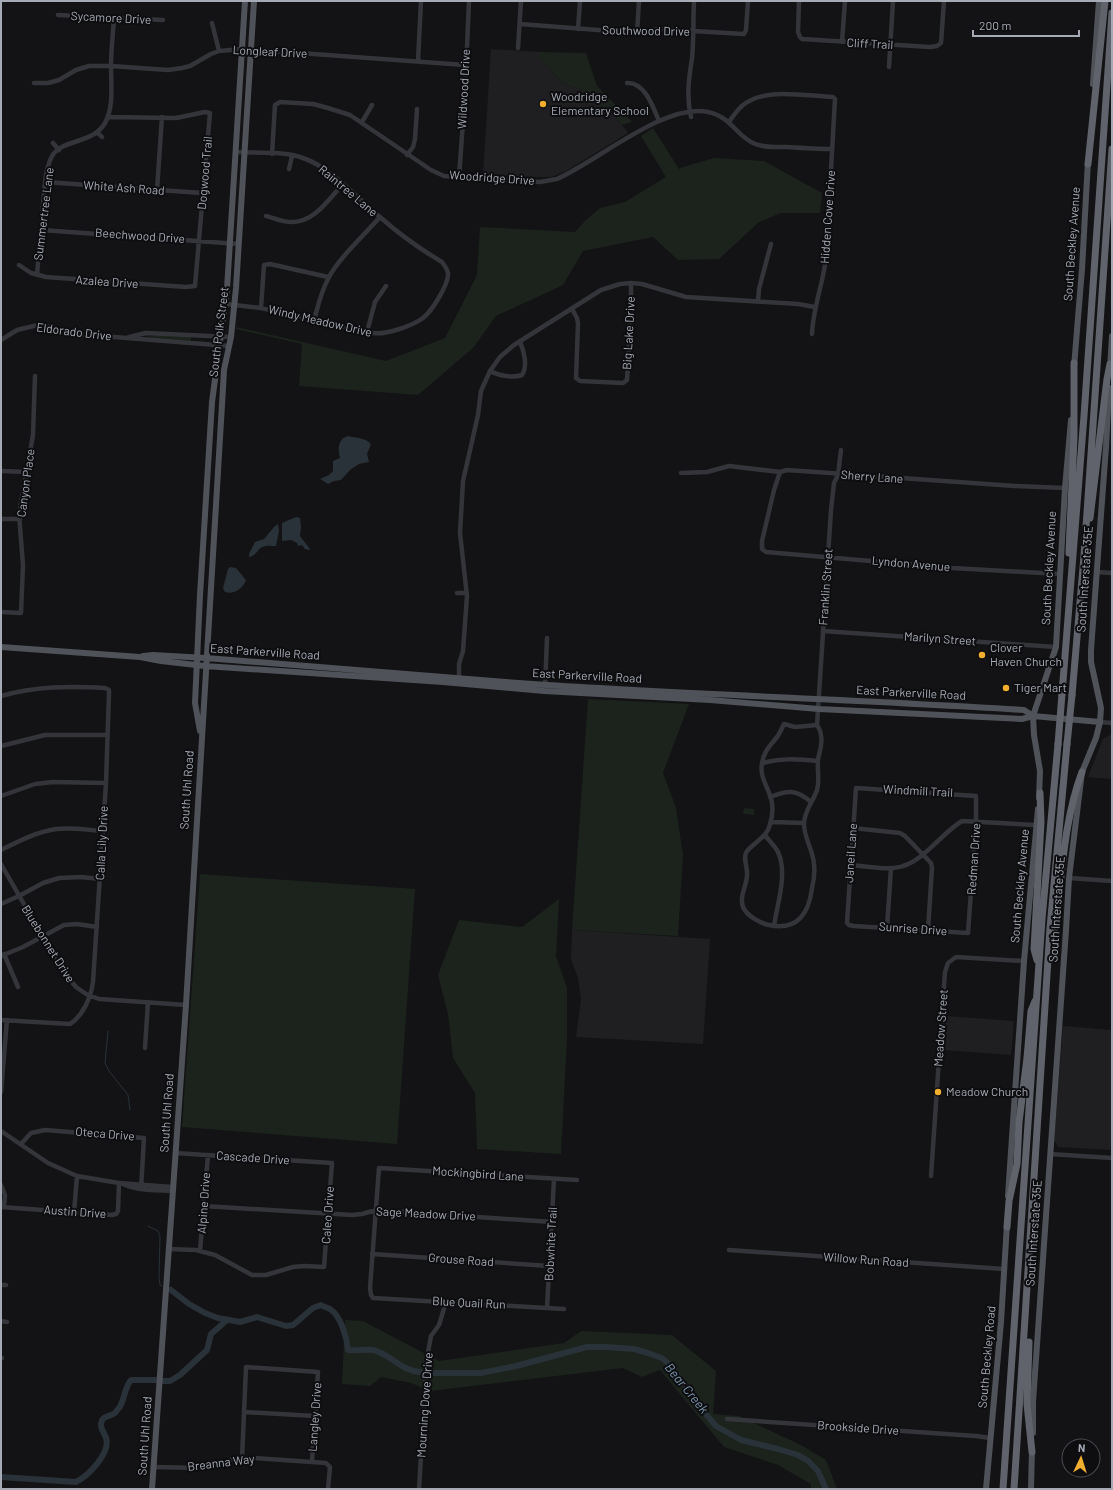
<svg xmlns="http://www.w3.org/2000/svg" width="1113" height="1490" font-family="Barlow,sans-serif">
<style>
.built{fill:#1f1f22}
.green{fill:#1b231c}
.water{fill:#293238}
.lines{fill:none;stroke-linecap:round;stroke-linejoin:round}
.stream{stroke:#293238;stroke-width:1}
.river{stroke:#293238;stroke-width:6}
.minor{stroke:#34353a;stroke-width:4.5}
.major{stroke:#505259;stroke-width:6}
.highway{stroke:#60636b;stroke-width:7}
.highway-bridge{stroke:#60636b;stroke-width:7}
.poi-dot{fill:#f2ae2e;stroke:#0e0e10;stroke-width:1.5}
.labels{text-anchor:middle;stroke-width:4;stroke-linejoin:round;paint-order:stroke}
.street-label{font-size:12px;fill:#a5aab5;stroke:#0e0e10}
.poi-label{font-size:12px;fill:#a5aab5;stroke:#0e0e10;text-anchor:start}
.water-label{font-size:13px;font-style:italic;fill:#7b98b1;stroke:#0e0e10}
</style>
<rect width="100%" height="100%" fill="#131315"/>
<path class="built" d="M491,49L540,52V58L562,83L579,89L617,118L628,133L566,171L551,177H532L483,174Z
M1112,734V779L1088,777L1103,739Z
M572,930L710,939L703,1044L576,1037L581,999L578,978L571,959Z
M945,1016L1014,1021L1011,1055L942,1050Z
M1063,1026L1112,1030V1150L1058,1147L1054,1140Z"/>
<path class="green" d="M540,52L586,53L597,86L632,122L622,125L617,118L579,89L562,83L540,58Z
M653,128L679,169L683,167L714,158L764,161L822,193L820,213H781L759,222L719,259L678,260L653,237L583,251L563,285L496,316L473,348L418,395L299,386L302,344L236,329V327L386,361L445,338L477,275L480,227L575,232L586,220L600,208L625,202L666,177L641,136Z
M158,335L191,337V341L145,337Z
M588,699L689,704L663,773L676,808L683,855L678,936L572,930Z
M744,808L754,809V815L743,814Z
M200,874L415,889L397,1144L182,1127Z
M559,899L556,956L567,988V1037L561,1154L477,1149L475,1093L453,1058L448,1014L438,975L459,920L522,927Z
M345,1320L363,1321L439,1361L564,1343L581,1331L672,1335L716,1371L713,1414L739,1416L801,1445L826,1460L837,1489H811V1484L778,1465L724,1447L660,1370L642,1377L623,1368L430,1391L411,1383L381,1377L370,1386L342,1384Z"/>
<path class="water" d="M348,436C356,438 366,438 371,444L367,454L369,462L359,464L350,470L341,480L334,481L328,484L320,479L329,475L333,471V461L340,458C338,450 337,439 348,436Z
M296,517L300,518L301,527L300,536L310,549L309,550L305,549L302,545L298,546L297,543L291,540L282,541V523Z
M278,524L279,531L276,546C271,546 267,545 262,547C257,550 256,556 249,557V554L255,542L264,539L274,527Z
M230,567L236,568L246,580C243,589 233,595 225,592L223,588L228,569Z"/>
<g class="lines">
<path class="stream" d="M108,1031L105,1063L109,1071L128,1095L130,1110
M148,1226L158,1231L160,1236L159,1277L160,1285L162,1286"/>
<path class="river" d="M171,1290L189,1304L205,1313L218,1318L240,1322L257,1317L286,1326L293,1325L313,1308L321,1305C324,1307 328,1308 330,1309C341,1316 347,1338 348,1350C354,1351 368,1349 373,1350C391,1354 399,1370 420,1372
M429,1373H481L516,1366L587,1347H606L634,1349L648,1353L662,1358L671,1366L704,1412L716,1426L741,1440L778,1449L798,1455L808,1461L818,1471L826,1489
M163,1381H170L180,1375L207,1350L211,1334L227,1320
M1,1477L76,1482C88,1476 111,1453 106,1438C105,1433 100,1429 101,1424C102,1415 110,1417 115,1413C116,1412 117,1410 119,1408C125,1400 124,1388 131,1380H156"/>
<path class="minor" d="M799,1L798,32L800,37L802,39L930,47L937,46L941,43L944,1
M58,15L163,20
M212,23L219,51
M520,24L637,33L659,29L744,34L746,30L748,1
M578,29L580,1
M637,33L639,1
M842,42L845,1
M518,48L521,1
M418,61L421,1
M889,67L893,1
M34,83H48L59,80L76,70L89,66H111L168,70L182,68L190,66L211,54L219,51L243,49L465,65
M627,83C645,82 653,107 659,121
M691,117C686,96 689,78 692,58C694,39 693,20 694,1
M362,122L372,105
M729,122C733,116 737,110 743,105C766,87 805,96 833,97L835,99L826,258C823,284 813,308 812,334
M97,132L102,137
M53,143L59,150
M272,154L275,105L280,102L313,104L328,108L350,115L431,170L444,176L459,177L540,182L557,179C598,161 664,103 708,112C731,117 736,135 753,143C763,148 776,147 787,147C802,148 817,149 832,149
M407,155L413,147L415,139L417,109
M289,169L292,156
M459,177L465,94L469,1
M45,182L202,193
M157,190L162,117
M266,216C274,218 283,222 291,222C314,223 329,199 343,184
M41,230L239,244
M19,265L31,273L46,277L186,287L195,286L210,113L205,112L176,118L108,117
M37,275L45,182C46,173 48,164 52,156C63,138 92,145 105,123C114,107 111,84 111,66C111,50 113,34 114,18
M758,301L759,289L771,244
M226,304L261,308L373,333C386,335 412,326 423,318C432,311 449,284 448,273C447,268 444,265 442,262C420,249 399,234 380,217C357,198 332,168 303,158C284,151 257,153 237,152
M261,308L264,265L270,264L328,277
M572,309L577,318L578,323L576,378L580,381L623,383L627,380L631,311V283
M314,320C318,306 321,292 328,279C337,260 365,234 380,217
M367,332L375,302L386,286
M129,337L146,333L231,337
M1,340L17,330L38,325L46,326L76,334L229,346
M490,371C499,376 513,378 522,375C528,366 524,351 520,342
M1,471L27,472
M780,472L774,490L762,541V549L766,552L952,568L1060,574
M681,473L707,472L729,466L780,472L787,470L1015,486L1065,488
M1,519H20
M1097,572L1112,573
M457,593H467
M1,612L21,613L23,565L19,514L33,435L35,376
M823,631L1056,647
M459,678V664L463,651L467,596L460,533L463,481L478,415L481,391L490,371L500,357L514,345L601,290L620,284L631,283L642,284L686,297L798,304L815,307
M545,687L547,638
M1,696C36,686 69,686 105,688L109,690V693L106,783L93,982C91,997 83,1016 70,1024L1,1020
M1100,722L1112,723
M784,724L795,727L817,725C819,728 821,733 821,736C823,744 819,753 818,760C817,770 820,780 817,790C813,802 804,811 804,824C804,838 813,850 814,864C815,873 814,880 812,888C809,913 798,931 769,925C760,923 747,916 743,907C739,895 747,886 747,875C748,867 742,858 747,851C755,842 768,836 770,824C772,818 773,810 772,803C770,789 759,778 762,763C764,751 770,746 777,737C780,733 782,728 784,724Z
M817,725L831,510L834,483L838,475L841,450
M1,746L45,735H107
M762,763C781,758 798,759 818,761
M856,788L976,796V822L968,933L854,926L849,925L847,923Z
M1,796L35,784L53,782L106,783
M770,797C788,790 796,789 811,802
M771,822L804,823
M853,828L900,833L905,836L931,863L932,868L928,930
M765,835C769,841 775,846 778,852C788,873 777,905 774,926
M1,850C19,841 36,832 56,829C72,827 88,830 103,831
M1,864L48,946L65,974L76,987L86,994L99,999L186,1005
M850,865C865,866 889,871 903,866C924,860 942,833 962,821L1036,825
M1069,878L1112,881
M1,904L19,896L43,883L59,878L81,877L100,879
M887,928L891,868
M4,954L18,987
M1,956L23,947L64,925L77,924L97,927
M145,1048L148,1002
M1,1092L7,1020
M1,1131L48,1163L77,1176L119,1183L172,1187
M21,1144L31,1133L45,1130L144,1138L141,1189
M1050,1154L1112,1158
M931,1176L945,972L948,963L956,957L1024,961
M121,1183C136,1191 155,1190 172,1191
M1,1185L5,1195L4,1207
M204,1206L352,1215L362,1214L376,1210L552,1222
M1,1207L112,1215L116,1214L118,1211L119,1183
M74,1213L77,1176
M168,1249L196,1250L215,1255L252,1275H266L293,1267L304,1266L324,1267L332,1163L175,1153
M729,1250L1004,1269
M200,1251L208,1155
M372,1254L549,1266
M1,1285H6
M547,1308L554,1179
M564,1309L373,1298L371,1295L370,1288L379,1168L577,1180
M1,1321L7,1322
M1,1358H2
M244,1412L315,1416
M727,1419L976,1436L990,1438
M242,1459L246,1367L318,1372L312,1461
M154,1467L201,1468L235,1459L253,1458L326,1463L330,1467L328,1489
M419,1489L427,1358L431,1336L439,1325L446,1302"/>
<path class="major" d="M1093,84L1099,1
M1074,367L1082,269L1088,161
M1110,369L1112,336
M1,647L140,657L161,661L205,666L443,682L544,691L710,700L819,709L1022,719L1033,716L1100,722
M143,656L153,655L206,658C319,667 433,677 547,685C706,695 865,700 1024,710L1033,716
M200,731L195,703L200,595L212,402L227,289L245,1
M1039,798L1040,771L1034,735L1033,716L1056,647L1065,488L1071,420
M1008,1196L1024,961L1038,809
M1033,1433V1402L1066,930L1069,878L1082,772L1096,738L1100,722L1101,708L1091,662V650L1106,447L1109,388
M152,1489L186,1005L223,388L224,370L231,337L236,288L254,1
M986,1489L1001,1322L1007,1224
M1031,1489L1032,1449"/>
<path class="highway" d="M1088,164L1105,1
M1090,518L1107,379L1110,364
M1069,553L1074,437V363
M1062,694L1084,416L1112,13
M1072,695L1084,556L1112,149
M1053,941C1062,885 1062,825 1082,772
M1037,960L1034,949L1041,822L1040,793
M1007,1227L1009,1201L1017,1164L1019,1122L1027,1058L1031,1011L1035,1001
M1029,1342L1027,1404L1032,1452
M1003,1489L1042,919L1058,744
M1014,1489L1050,928L1067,744"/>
<path class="highway-bridge" d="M1058,744L1062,694
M1067,744L1072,695"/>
</g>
<g class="poi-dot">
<circle cx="543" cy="104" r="4"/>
<circle cx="982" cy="655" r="4"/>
<circle cx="1006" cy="688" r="4"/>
<circle cx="938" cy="1092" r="4"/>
</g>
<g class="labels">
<g class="street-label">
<text transform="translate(111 18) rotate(3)" y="4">Sycamore Drive</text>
<text transform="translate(646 31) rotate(1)" y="4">Southwood Drive</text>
<text transform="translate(870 44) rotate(3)" y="4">Cliff Trail</text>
<text transform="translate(270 52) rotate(3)" y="4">Longleaf Drive</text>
<text transform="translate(464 89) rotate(-87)" y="4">Wildwood Drive</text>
<text transform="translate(205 173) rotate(-85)" y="4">Dogwood Trail</text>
<text transform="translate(492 178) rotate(4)" y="4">Woodridge Drive</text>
<text transform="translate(124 188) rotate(4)" y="4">White Ash Road</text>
<text transform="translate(348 191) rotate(40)" y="4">Raintree Lane</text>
<text transform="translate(44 214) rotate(-83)" y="4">Summertree Lane</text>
<text transform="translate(828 217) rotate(-86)" y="4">Hidden Cove Drive</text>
<text transform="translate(140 236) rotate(4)" y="4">Beechwood Drive</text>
<text transform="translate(1072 244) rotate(-86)" y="4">South Beckley Avenue</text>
<text transform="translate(107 282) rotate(4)" y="4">Azalea Drive</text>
<text transform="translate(320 321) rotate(13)" y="4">Windy Meadow Drive</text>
<text transform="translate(74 332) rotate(7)" y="4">Eldorado Drive</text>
<text transform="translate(219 332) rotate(-83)" y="4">South Polk Street</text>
<text transform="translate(629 333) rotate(-87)" y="4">Big Lake Drive</text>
<text transform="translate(872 477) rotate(4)" y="4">Sherry Lane</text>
<text transform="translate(26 483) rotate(-82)" y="4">Canyon Place</text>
<text transform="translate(911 564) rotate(5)" y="4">Lyndon Avenue</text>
<text transform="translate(1049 568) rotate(-87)" y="4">South Beckley Avenue</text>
<text transform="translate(1085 579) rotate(-86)" y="4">South Interstate 35E</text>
<text transform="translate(826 587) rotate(-86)" y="4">Franklin Street</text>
<text transform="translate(940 639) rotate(4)" y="4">Marilyn Street</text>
<text transform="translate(265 652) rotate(4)" y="4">East Parkerville Road</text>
<text transform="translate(587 676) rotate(3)" y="4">East Parkerville Road</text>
<text transform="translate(911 693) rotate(3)" y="4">East Parkerville Road</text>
<text transform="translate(187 790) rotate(-86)" y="4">South Uhl Road</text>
<text transform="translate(918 791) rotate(3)" y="4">Windmill Trail</text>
<text transform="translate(102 843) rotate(-87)" y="4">Calla Lily Drive</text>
<text transform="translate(851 853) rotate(-86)" y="4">Janeil Lane</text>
<text transform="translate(974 859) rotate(-86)" y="4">Redman Drive</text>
<text transform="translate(1020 886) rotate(-85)" y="4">South Beckley Avenue</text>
<text transform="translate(1057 909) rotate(-86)" y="4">South Interstate 35E</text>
<text transform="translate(913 929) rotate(4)" y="4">Sunrise Drive</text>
<text transform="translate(48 944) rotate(58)" y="4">Bluebonnet Drive</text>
<text transform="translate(941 1028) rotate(-86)" y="4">Meadow Street</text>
<text transform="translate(167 1113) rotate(-86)" y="4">South Uhl Road</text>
<text transform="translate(105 1134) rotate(5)" y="4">Oteca Drive</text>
<text transform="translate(253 1158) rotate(4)" y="4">Cascade Drive</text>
<text transform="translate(478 1174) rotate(4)" y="4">Mockingbird Lane</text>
<text transform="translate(204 1203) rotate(-86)" y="4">Alpine Drive</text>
<text transform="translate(75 1212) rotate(4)" y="4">Austin Drive</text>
<text transform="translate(426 1214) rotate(3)" y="4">Sage Meadow Drive</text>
<text transform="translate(328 1215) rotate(-86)" y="4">Caleo Drive</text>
<text transform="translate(1034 1233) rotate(-86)" y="4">South Interstate 35E</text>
<text transform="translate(551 1244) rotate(-87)" y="4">Bobwhite Trail</text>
<text transform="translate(461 1260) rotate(4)" y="4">Grouse Road</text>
<text transform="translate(866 1260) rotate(4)" y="4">Willow Run Road</text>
<text transform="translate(469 1303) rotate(3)" y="4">Blue Quail Run</text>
<text transform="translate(987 1357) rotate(-85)" y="4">South Beckley Road</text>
<text transform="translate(425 1405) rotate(-86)" y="4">Mourning Dove Drive</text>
<text transform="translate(315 1417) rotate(-86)" y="4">Langley Drive</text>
<text transform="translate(858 1428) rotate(4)" y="4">Brookside Drive</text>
<text transform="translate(145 1436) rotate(-86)" y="4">South Uhl Road</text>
<text transform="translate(221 1463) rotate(-7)" y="4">Breanna Way</text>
</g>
<g class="poi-label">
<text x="551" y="101">Woodridge<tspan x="551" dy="14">Elementary School</tspan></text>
<text x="990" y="652">Clover<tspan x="990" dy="14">Haven Church</tspan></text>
<text x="1014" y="692">Tiger Mart</text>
<text x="946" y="1096">Meadow Church</text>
</g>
<g class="water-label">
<text transform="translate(687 1388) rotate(51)" y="5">Bear Creek</text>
</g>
</g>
<rect width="1113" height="1490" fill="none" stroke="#a5aab5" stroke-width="4"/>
<g transform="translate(1081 1458) rotate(4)"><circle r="19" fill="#0e0e10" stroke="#4a4c52"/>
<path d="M0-3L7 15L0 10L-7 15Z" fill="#f2ae2e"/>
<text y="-6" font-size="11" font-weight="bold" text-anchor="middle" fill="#a5aab5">N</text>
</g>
<path d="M973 30v6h106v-6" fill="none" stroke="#a5aab5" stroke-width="2"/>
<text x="979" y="30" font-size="12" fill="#a5aab5" stroke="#0e0e10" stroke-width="3" paint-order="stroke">200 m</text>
</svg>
